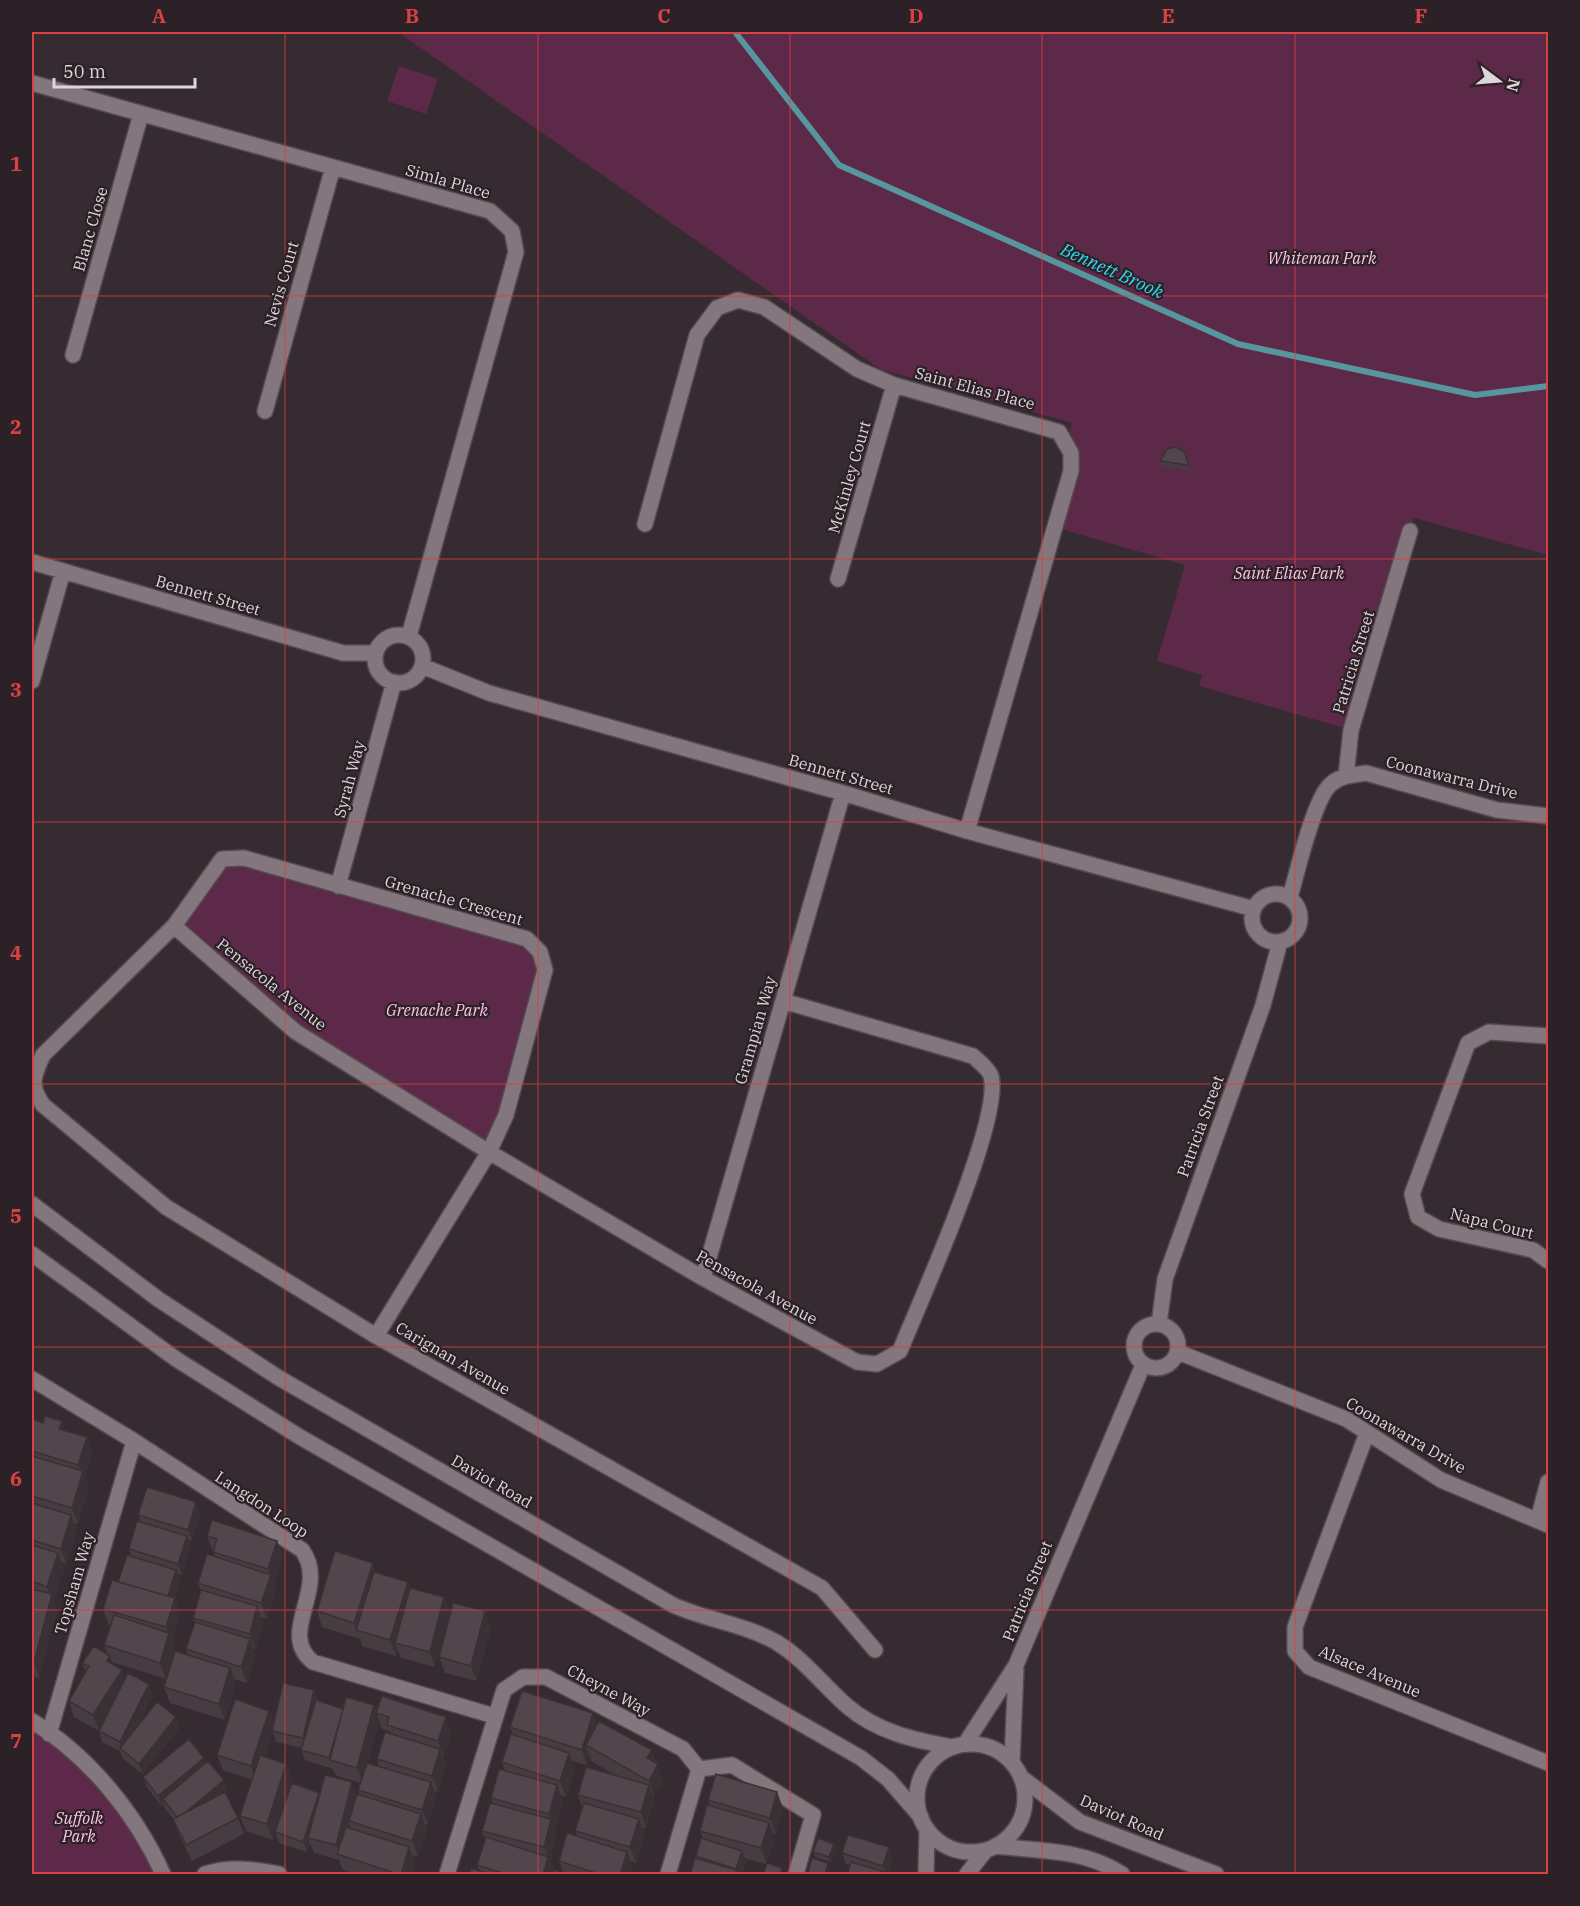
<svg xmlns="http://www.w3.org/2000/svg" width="1580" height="1906" font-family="'IBM Plex Serif',serif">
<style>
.green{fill:#5d2949}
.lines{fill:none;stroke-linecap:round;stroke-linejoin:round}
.stream{stroke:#58969f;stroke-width:6}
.street-casing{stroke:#534a4f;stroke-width:18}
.secondary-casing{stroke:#534a4f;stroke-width:18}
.street{stroke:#83767d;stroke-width:15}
.secondary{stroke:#83767d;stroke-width:15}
.wall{fill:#473c41;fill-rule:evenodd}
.shaded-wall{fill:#393135}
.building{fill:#52464c;stroke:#393135;stroke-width:1.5}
.grid{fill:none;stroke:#d74243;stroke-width:1.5;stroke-opacity:0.55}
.labels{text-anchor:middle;stroke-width:4.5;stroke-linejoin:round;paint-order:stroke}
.street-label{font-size:16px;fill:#ded6da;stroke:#2c2127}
.park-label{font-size:16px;font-style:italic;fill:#fec1e3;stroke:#2c2127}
.water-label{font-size:18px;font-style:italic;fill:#2cdcf1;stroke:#2c2127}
.neatline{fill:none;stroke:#d74243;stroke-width:2}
.grid-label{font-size:20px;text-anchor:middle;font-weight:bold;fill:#d74243}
</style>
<rect width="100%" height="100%" fill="#362b31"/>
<path class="green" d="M398,32H1548V555L1414,518L1351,730L1199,686L1202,675L1157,661L1185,565L1054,527L1071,471L1067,442L1072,423L880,369Z
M399,66L438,79L426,114L387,101Z
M222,859L527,939L545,970L489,1152L296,1032L174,926Z
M32,1721L90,1770L163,1874H32Z"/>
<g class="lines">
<path class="stream" d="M735,32L839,165L1238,344L1475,395L1548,386"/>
<g class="street-casing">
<path id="street" d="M32,83L490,211L512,231L516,252L409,636
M73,355L141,114
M265,411L333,167
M645,524L697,335L717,308L738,300L764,307L857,369L894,385L1059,432L1071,453V471L967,831
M32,562L343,653H376
M838,579L894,385
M375 659a24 24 0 1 1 48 0a24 24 0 1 1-48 0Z
M422,666L489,693L843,793L967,831L1254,909
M32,681L63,571
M1346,776L1351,730L1410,531
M338,886L394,682
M1252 918a24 24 0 1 1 48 0a24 24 0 1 1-48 0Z
M1290,897C1297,873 1314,798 1331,784C1341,775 1354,775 1366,773L1497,810L1548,816
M174,926L296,1032L489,1152L703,1278L857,1362L877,1364L900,1351C920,1301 1003,1119 991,1076C989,1069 978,1061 973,1056L783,1001
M1548,1036L1489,1032L1468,1043L1412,1194L1418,1217L1439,1229L1533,1250L1548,1261
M703,1278L843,793
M1134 1346a22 22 0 1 1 44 0a22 22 0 1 1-44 0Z
M1159,1324L1165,1279L1263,1005L1280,942
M376,1336L489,1152L506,1115L545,970L540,952L527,939L244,858L222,859L174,926L43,1055C33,1077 29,1085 43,1105L166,1207L376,1336L822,1588L875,1650
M1178,1352L1346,1419L1441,1480L1548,1525
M32,1379L134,1441L302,1550C330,1588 276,1633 313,1662L494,1716
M1367,1433L1295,1627V1651L1309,1667L1548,1763
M1538,1520L1548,1482
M32,1721C89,1756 136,1814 163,1874
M49,1734L134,1441
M965,1744L1016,1665L1143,1365
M1012,1762L1016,1668
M699,1769L732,1765L813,1815L796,1874
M205,1874C230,1866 254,1869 279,1874
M447,1874L504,1690L523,1677H546L683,1749L699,1769L668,1874"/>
</g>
<g class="secondary-casing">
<path id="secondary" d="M32,1204L158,1299L279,1378L673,1605C706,1620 744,1624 776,1642C804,1659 823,1685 847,1706C877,1732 914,1740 952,1747
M32,1254L176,1359L300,1437L861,1758L888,1779L921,1817
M917 1798a54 54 0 1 1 108 0a54 54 0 1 1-108 0Z
M1022,1778L1080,1822L1216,1874
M995,1846C1040,1851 1083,1849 1122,1874
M926,1874L927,1829
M967,1874L986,1850"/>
</g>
<use href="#street" class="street"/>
<use href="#secondary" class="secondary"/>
</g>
<path class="wall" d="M1187,457L1190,470L1162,466L1160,461Z
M32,1419L43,1423L62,1421L65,1431L87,1437L92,1453L85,1477L89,1487L78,1524L74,1523L77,1531L66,1564L62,1563L64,1569L54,1600L57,1610L39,1678L32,1676Z
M200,1513L192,1541L188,1540L191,1547L182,1575L178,1574L180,1581L175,1599L180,1614L172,1642L175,1649L166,1679L112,1662L113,1665L125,1678L153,1695L138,1725L180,1727L143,1774L123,1759L120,1751L102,1742L99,1731L74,1717L69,1701L86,1672L82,1663L108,1655L104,1645L111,1625H109L103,1609L118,1582L131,1556L129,1549L141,1522L138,1515Z
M207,1536L277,1541L283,1557L274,1584L276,1590L267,1619L261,1617L263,1622L255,1650L253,1649L255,1655L247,1683L234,1679L236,1683L225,1720L170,1703L164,1687L188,1655L186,1649L195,1622L193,1618L201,1591L198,1583L215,1557Z
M376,1572L410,1588L444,1597L450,1613L435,1667L401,1658L398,1650L396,1656L362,1646L360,1639L322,1627L317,1611Z
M485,1611L491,1627L477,1681L445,1673L439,1657Z
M318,1701L343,1709L374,1705L377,1712L451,1733L443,1757L446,1765L438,1792L434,1791L436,1798L428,1825L425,1824L427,1830L418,1857L412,1855L415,1863L412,1875H357L343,1870L339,1860L314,1853L310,1843L307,1852L279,1843L275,1832L319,1793L360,1795L358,1790L361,1783L336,1776L333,1769L305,1760L301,1750L302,1748L276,1742L273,1733L265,1757L286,1764L292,1779L273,1840L246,1831L240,1816L252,1780L223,1770L217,1755L269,1711L274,1724ZM379,1721L382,1729L389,1731L390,1733L377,1759L379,1767L368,1763Z
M597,1725L652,1750L663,1780L654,1796H653L654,1800L646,1828L642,1827L645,1835L636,1863L630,1861L633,1867L630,1875H469L480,1871L477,1865L485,1839L482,1831L493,1803L491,1798L505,1771L502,1762L513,1735L510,1727ZM590,1757L591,1761L617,1776L578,1795L582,1807L575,1831L577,1836L559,1861L563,1872H554L550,1861L557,1835L555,1829L563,1800L561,1796L566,1797L575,1769L572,1761L587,1765Z
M206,1763L228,1791L225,1793L238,1818L244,1834L192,1861L179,1835L173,1818L166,1810L164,1805L162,1807L147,1787L143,1777Z
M708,1800L783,1808L776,1834L773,1833L775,1838L767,1863L784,1873V1875H763L766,1864L744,1858L746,1861L742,1875H690L696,1858V1856L703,1839L700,1831L710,1806Z
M889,1847L892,1858L888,1874L846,1864L842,1853Z
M836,1849L831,1862L815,1857L813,1852Z"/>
<path class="shaded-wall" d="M62,1421L67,1436L59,1429Z
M87,1437L92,1453L85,1477L89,1487L78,1524L72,1508L82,1475L78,1465Z
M196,1502L200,1513L192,1541L188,1530Z
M71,1515L77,1531L66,1564L61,1549Z
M187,1536L191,1547L182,1575L178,1564Z
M277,1541L283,1557L274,1584L276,1590L267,1619L261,1603L270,1576L268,1569Z
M58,1553L64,1569L54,1600L57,1610L39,1678L34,1662L51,1597L47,1587Z
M373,1563L378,1579L357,1630L354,1623Z
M176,1570L180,1581L175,1599L180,1614L172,1642L175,1649L166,1679L160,1663L169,1635L166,1627L168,1598Z
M408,1582L414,1598L395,1643L398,1650L396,1656L390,1640Z
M444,1597L450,1613L435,1667L430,1652Z
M257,1606L263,1622L255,1650L250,1634Z
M485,1611L491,1627L477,1681L471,1666Z
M250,1639L255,1655L247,1683L241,1667Z
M110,1656L116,1672L107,1661Z
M230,1668L236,1683L225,1720L219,1704Z
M122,1670L128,1686L99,1731L93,1715Z
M149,1684L153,1695L124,1753L120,1742Z
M314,1690L318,1700L306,1749L303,1738Z
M374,1705L379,1721L363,1783L357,1768Z
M269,1711L275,1726L257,1782L251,1766Z
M593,1713L599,1728L586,1745L590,1757L587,1765L582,1750Z
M176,1717L180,1727L143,1774L139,1764Z
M446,1717L451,1733L444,1757L438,1741Z
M440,1749L446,1765L438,1792L432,1776Z
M652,1750L663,1780L654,1796L649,1781L647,1758Z
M569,1753L575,1769L566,1797L560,1781Z
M204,1758L208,1768L163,1799L164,1805L162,1807L158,1796Z
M286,1764L292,1779L273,1840L267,1824Z
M224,1780L228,1791L182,1829L178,1819Z
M352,1782L358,1798L349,1821L351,1827L343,1856L340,1855L336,1845Z
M431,1782L436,1798L428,1825L422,1810Z
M557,1785L563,1800L555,1829L557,1835L550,1861L554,1873L553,1875H543L548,1858L544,1847L551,1819L549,1814Z
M649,1785L654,1800L646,1828L641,1812Z
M777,1792L783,1808L776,1834L770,1818Z
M319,1793L323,1803L308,1838L310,1843L307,1852L303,1842Z
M421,1814L427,1830L418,1857L412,1841Z
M639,1819L645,1835L636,1863L630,1847Z
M769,1823L775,1838L767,1864L761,1848Z
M834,1844L836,1849L831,1862L829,1857Z
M409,1847L415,1863L412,1875H401Z
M889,1847L892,1858L887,1875H886L883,1866Z
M742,1851L746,1861L742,1875H738L736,1869Z
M627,1852L633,1867L630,1875H620Z
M828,1863L830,1869L828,1875H825Z"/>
<path class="building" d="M1176,447L1185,452L1188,465L1160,461L1167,449Z
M45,1416L62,1421L59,1429L87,1437L78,1465L32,1451V1419L43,1423Z
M32,1456L83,1471L72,1508L32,1496Z
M147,1487L196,1502L188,1530L138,1515Z
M32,1503L71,1515L61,1549L32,1540Z
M212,1520L277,1541L268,1569L213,1552L217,1539L207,1536Z
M137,1521L187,1536L178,1564L129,1549Z
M32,1545L58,1553L47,1587L32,1581Z
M335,1551L373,1563L354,1623L317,1611Z
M207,1554L271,1575L261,1603L198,1583Z
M127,1555L176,1570L168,1596L118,1582Z
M374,1572L408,1582L390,1640L356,1630Z
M112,1580L175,1598L166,1627L103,1609Z
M410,1588L444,1597L430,1652L395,1643Z
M32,1589L52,1594L34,1662H32Z
M201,1590L257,1606L250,1634L193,1618Z
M453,1603L485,1611L471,1666L439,1657Z
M114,1615L169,1633L160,1663L104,1645Z
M195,1622L250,1639L241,1667L186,1649Z
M94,1646L110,1656L107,1661L122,1670L93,1715L69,1701L89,1666L82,1663Z
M175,1651L230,1668L219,1704L164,1687Z
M128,1673L149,1684L120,1742L99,1731Z
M283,1683L314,1690L303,1738L272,1731Z
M522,1691L593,1713L582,1750L510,1727Z
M382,1696L446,1717L438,1741L387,1725L389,1717L376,1713Z
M346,1697L374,1705L357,1768L330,1760Z
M235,1699L269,1711L251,1766L217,1755Z
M316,1700L343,1709L329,1758L301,1750Z
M157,1702L176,1717L139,1764L120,1748Z
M599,1721L652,1750L647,1758L658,1764L649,1781L586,1745Z
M385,1732L440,1749L432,1776L377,1759Z
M511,1734L569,1753L560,1781L502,1762Z
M189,1739L204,1758L158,1796L143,1777Z
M260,1755L286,1764L267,1824L240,1816Z
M208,1761L224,1780L186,1812L177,1817L163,1799Z
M367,1763L431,1782L422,1810L358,1790Z
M586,1767L649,1785L641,1812L578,1795Z
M499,1769L557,1785L549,1814L491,1798Z
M716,1774L777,1792L770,1818L708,1800Z
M325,1775L352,1782L336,1845L308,1838Z
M292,1783L319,1793L303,1842L275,1832Z
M225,1792L238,1818L186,1845L173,1819Z
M357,1794L421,1814L412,1841L349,1821Z
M490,1803L551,1819L544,1847L482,1831Z
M584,1803L639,1819L630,1847L575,1831Z
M707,1805L769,1823L761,1848L700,1831Z
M346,1827L409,1847L401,1875L337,1854Z
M567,1833L627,1852L620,1875H602L559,1861Z
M848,1835L889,1847L883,1866L842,1853Z
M486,1837L548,1857L543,1875H509L477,1865Z
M701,1838L742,1851L736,1869L696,1856Z
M818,1838L834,1844L829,1857L813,1852Z
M695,1858L736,1870L735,1875H690Z
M812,1858L828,1863L825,1875H817L808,1872Z
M851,1862L891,1874V1875H847Z
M767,1863L782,1868L780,1875H763Z
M471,1868L491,1875H469Z
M554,1870L572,1875H553Z"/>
<path class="grid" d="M285,32V1874M538,32V1874M790,32V1874M1042,32V1874M1295,32V1874M32,296H1548M32,559H1548M32,822H1548M32,1084H1548M32,1347H1548M32,1610H1548"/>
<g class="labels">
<g class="street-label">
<text transform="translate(448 181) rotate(16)" y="6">Simla Place</text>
<text transform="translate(90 229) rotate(-74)" y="6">Blanc Close</text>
<text transform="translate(281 284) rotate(-74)" y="6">Nevis Court</text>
<text transform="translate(975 388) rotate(15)" y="6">Saint Elias Place</text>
<text transform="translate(849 477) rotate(-74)" y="6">McKinley Court</text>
<text transform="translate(208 595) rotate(16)" y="6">Bennett Street</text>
<text transform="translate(1353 662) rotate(-73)" y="6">Patricia Street</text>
<text transform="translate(841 774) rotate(16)" y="6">Bennett Street</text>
<text transform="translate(1452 777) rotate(14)" y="6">Coonawarra Drive</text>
<text transform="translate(349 779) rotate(-75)" y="6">Syrah Way</text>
<text transform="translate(454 900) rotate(16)" y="6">Grenache Crescent</text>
<text transform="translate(272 984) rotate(39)" y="6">Pensacola Avenue</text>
<text transform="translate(755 1030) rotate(-74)" y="6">Grampian Way</text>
<text transform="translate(1200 1126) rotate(-70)" y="6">Patricia Street</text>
<text transform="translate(1492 1223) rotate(14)" y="6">Napa Court</text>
<text transform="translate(757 1287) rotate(29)" y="6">Pensacola Avenue</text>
<text transform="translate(453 1358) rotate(30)" y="6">Carignan Avenue</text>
<text transform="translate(1406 1435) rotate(30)" y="6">Coonawarra Drive</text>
<text transform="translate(492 1481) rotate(30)" y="6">Daviot Road</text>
<text transform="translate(262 1504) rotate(33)" y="6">Langdon Loop</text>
<text transform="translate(74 1583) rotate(-74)" y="6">Topsham Way</text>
<text transform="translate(1027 1591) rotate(-68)" y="6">Patricia Street</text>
<text transform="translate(1370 1671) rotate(23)" y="6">Alsace Avenue</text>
<text transform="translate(609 1690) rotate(28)" y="6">Cheyne Way</text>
<text transform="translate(1122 1817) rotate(24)" y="6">Daviot Road</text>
</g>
<g class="park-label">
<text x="1322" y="264">Whiteman Park</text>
<text x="1289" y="579">Saint Elias Park</text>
<text x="437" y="1016">Grenache Park</text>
<text x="79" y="1824">Suffolk<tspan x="79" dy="18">Park</tspan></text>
</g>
<g class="water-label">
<text transform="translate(1112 271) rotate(24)" y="6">Bennett Brook</text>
</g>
</g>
<rect width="1580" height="1906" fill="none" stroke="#2c2127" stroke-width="66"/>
<g transform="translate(1499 81) rotate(106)" stroke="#2c2127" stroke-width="4.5" paint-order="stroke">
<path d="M0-4.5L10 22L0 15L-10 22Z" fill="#ded6da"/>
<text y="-9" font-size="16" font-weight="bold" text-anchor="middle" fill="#ded6da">N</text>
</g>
<path d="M54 78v9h141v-9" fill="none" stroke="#ded6da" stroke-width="3"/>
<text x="63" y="78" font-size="18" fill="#ded6da" stroke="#2c2127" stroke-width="4.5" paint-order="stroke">50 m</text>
<rect x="33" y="33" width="1514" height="1840" class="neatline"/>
<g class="grid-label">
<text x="159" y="23">A</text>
<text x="412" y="23">B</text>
<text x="664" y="23">C</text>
<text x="916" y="23">D</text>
<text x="1168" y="23">E</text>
<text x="1421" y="23">F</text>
<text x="16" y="171">1</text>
<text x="16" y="434">2</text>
<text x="16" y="697">3</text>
<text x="16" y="960">4</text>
<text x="16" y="1223">5</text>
<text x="16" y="1486">6</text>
<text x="16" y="1748">7</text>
</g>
</svg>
